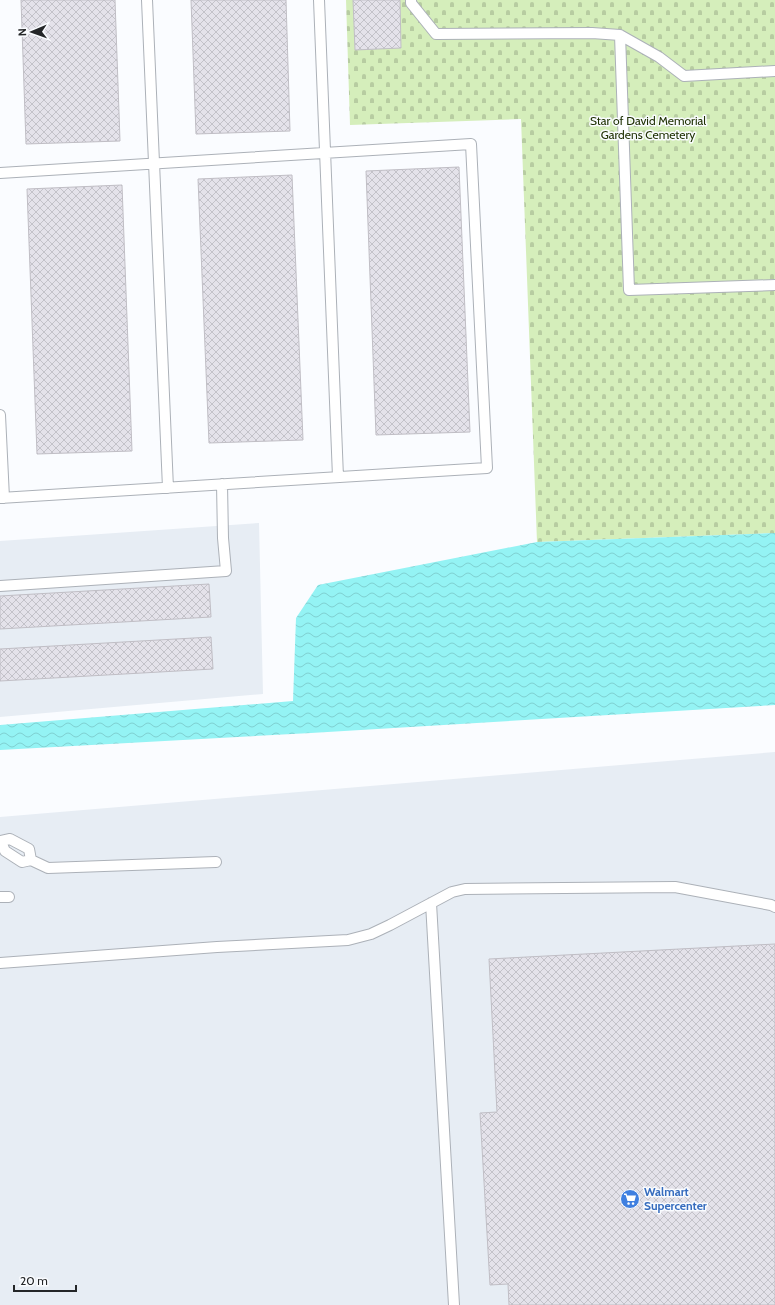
<svg xmlns="http://www.w3.org/2000/svg" width="775" height="1305" font-family="Cabin,sans-serif">
<style>
.built{fill:#e7edf4}
.cemetery{fill:url(#cemetery-stones)}
.water{fill:url(#water-waves)}
.building{fill:url(#building-cross-hatch);stroke:#c0bec5}
.lines{fill:none;stroke-linecap:round;stroke-linejoin:round}
.service-casing{stroke:#acb1b8;stroke-width:12}
.service{stroke:#fff;stroke-width:10}
.labels{text-anchor:middle;stroke-width:3;stroke-linejoin:round;paint-order:stroke}
.park-label{font-size:12px;fill:#203204;stroke:#fafcff}
.shop-label{font-size:12px;font-weight:bold;fill:#366cbe;stroke:#fafcff;text-anchor:start}
</style>
<defs>
<pattern id="cemetery-stones" width="16" height="16" patternUnits="userSpaceOnUse"><rect width="16" height="16" fill="#d5eebb"/><path d="M2 7V4a2 2 0 0 1 4 0v3zM10 15v-3a2 2 0 0 1 4 0v3z" fill="#b7cca1"/></pattern>
<pattern id="water-waves" width="16" height="10" patternUnits="userSpaceOnUse"><rect width="16" height="10" fill="#94f3f4"/><path d="M0 5q4-4 8 0t8 0" fill="none" stroke="#7fd0d1"/></pattern>
<pattern id="building-cross-hatch" width="8" height="8" patternUnits="userSpaceOnUse"><rect width="8" height="8" fill="#e4e2ea"/><path d="M0 0l8 8M0 8l8-8" fill="none" stroke="#c3c2c9"/></pattern>
</defs>
<rect width="100%" height="100%" fill="#fafcff"/>
<path class="built" d="M259,523L263,694L0,717V541Z
M775,752V1305H0V817Z"/>
<path class="cemetery" d="M346,0H775V533L537,542L521,119L350,125Z"/>
<path class="water" d="M775,533V705L311,733L0,750V725L293,701L296,618L318,585L537,542Z"/>
<path class="building" d="M21,0H115L120,141L26,144Z
M191,0H286L290,131L196,134Z
M353,0H400L401,48L355,50Z
M459,167L470,432L376,435L366,171Z
M292,175L303,440L209,443L198,179Z
M122,185L132,451L37,454L27,189Z
M209,584L211,617L0,629V596Z
M211,637L213,669L0,681V649Z
M775,944V1305H509L508,1284L490,1285L480,1113L497,1112L489,959Z"/>
<g class="lines">
<g class="service-casing">
<path id="service" d="M147,0L168,488
M319,0L338,477
M411,0V3L436,34L592,33L620,35L659,57L684,76L775,71
M620,35L629,290L775,285
M0,173L471,144L487,468L0,498
M0,415L4,498
M0,586L226,571L223,538L222,484
M0,841L10,839L29,849L31,860
M1,842L5,851L22,862L31,860L48,868L216,862
M0,897H9
M431,903L454,1305
M0,963L217,947L348,940L371,934L390,925L452,892L465,889L675,887L771,905L775,907"/>
</g>
<use href="#service" class="service"/>
</g>
<defs>
<g id="supermarket-disc" transform="scale(1)"><circle r="9.5" fill="#3f7fe0" stroke="#fafcff"/><path d="M-6-5.5h2.5l.6 2H6L4.5 2H-2.5L-4.4-4H-6ZM-1.5 3.2a1.3 1.3 0 1 0 .1 0ZM3 3.2a1.3 1.3 0 1 0 .1 0Z" fill="#fff"/></g>
</defs>
<g fill-rule="evenodd">
<use href="#supermarket-disc" x="630" y="1199"/>
</g>
<g class="labels">
<g class="park-label">
<text x="648" y="125">Star of David Memorial<tspan x="648" dy="14">Gardens Cemetery</tspan></text>
</g>
<g class="shop-label">
<text x="644" y="1196">Walmart<tspan x="644" dy="14">Supercenter</tspan></text>
</g>
</g>
<g transform="translate(32 32) rotate(268)" stroke="#fafcff" stroke-width="3" paint-order="stroke">
<path d="M0-3L7 15L0 10L-7 15Z" fill="#242628"/>
<text y="-6" font-size="11" font-weight="bold" text-anchor="middle" fill="#242628">N</text>
</g>
<path d="M14 1285v6h62v-6" fill="none" stroke="#242628" stroke-width="2"/>
<text x="20" y="1285" font-size="12" fill="#242628" stroke="#fafcff" stroke-width="3" paint-order="stroke">20 m</text>
</svg>
